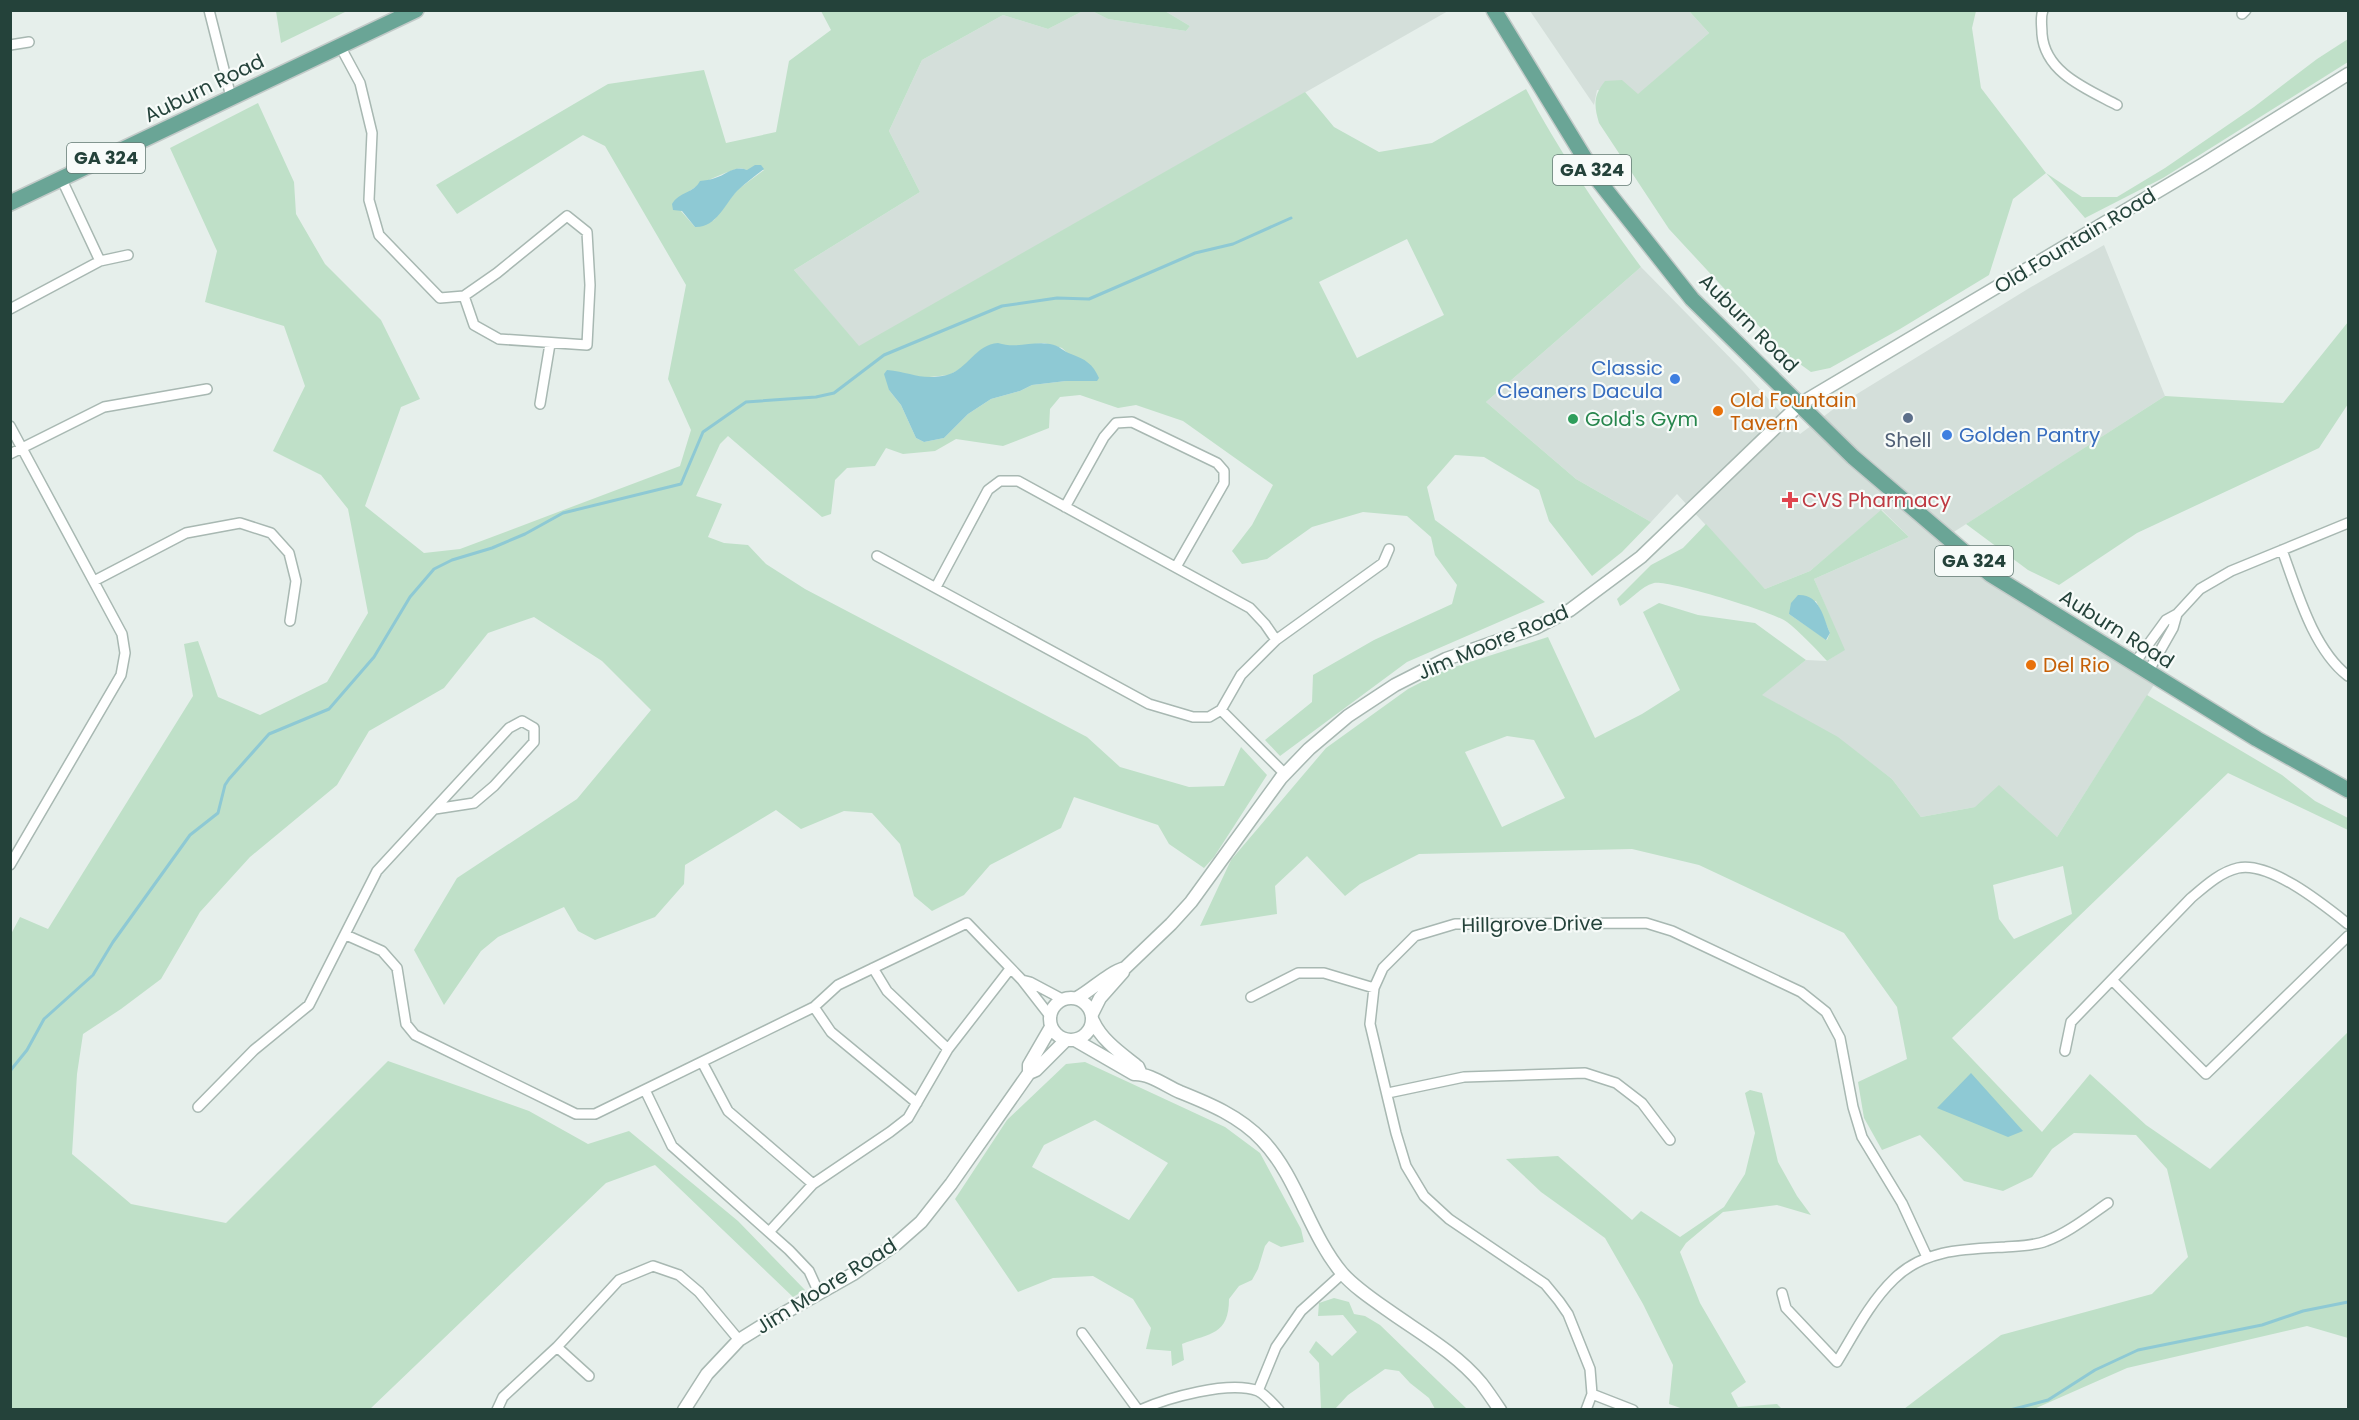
<svg xmlns="http://www.w3.org/2000/svg" width="2359" height="1420" font-family="Poppins,sans-serif">
<style>
.built{fill:#d4dfda}
.green{fill:#bfe0c8;fill-rule:evenodd}
.water{fill:#8ec9d4}
.lines{fill:none;stroke-linecap:round;stroke-linejoin:round}
.stream{stroke:#8ec9d4;stroke-width:3}
.minor-casing{stroke:#a8b8b2;stroke-width:12}
.tertiary-casing{stroke:#a8b8b2;stroke-width:15}
.primary-casing{stroke:#c2cac8;stroke-width:18}
.minor{stroke:#fff;stroke-width:9}
.tertiary{stroke:#fff;stroke-width:12}
.primary{stroke:#6aa596;stroke-width:15}
.shop-dot{fill:#3f7fe0;stroke:#f7fbf9;stroke-width:2}
.food-dot{fill:#e8710a;stroke:#f7fbf9;stroke-width:2}
.service-dot{fill:#5c6f8a;stroke:#f7fbf9;stroke-width:2}
.leisure-dot{fill:#2e9e5b;stroke:#f7fbf9;stroke-width:2}
.health-dot{fill:#e0444e;stroke:#f7fbf9;stroke-width:2}
.labels{text-anchor:middle;stroke-width:4.5;stroke-linejoin:round;paint-order:stroke}
.shield{fill:#f7fbf9;stroke:#637a73;stroke-width:1.5}
.shield-label{font-size:18px;font-weight:bold;fill:#24423a}
.street-label{font-size:20px;fill:#24423a;stroke:#f7fbf9}
.shop-label{font-size:20px;fill:#366cbe;stroke:#f7fbf9;text-anchor:end}
.food-label{font-size:20px;fill:#c56008;stroke:#f7fbf9;text-anchor:start}
.leisure-label{font-size:20px;fill:#27864d;stroke:#f7fbf9;text-anchor:start}
.service-label{font-size:20px;fill:#4e5e75;stroke:#f7fbf9}
.health-label{font-size:20px;fill:#be3a42;stroke:#f7fbf9;text-anchor:start}
</style>
<rect width="100%" height="100%" fill="#e6efeb"/>
<path class="built" d="M1083,11H1092L1108,19L1186,31L1190,26L1165,11H1448L859,347L794,270L920,192L889,131L922,60L1003,15L1048,29Z
M1530,11H1689L1709,33L1638,95L1597,90L1594,105Z
M2104,245L2165,396L1946,537L2157,680L2057,837L1975,807L1921,817L1892,779L1838,738L1761,695L1806,660L1827,661L1844,650L1814,579L1909,537L1882,510L1810,571L1765,589L1677,494L1651,522L1576,479L1486,402L1641,267L1744,372L1800,434L1839,405L2031,287Z"/>
<path class="green" d="M345,11V12L281,43L276,11Z
M821,11H1083L1048,29L1003,15L922,60L889,131L920,192L794,270L859,346L1305,92L1334,127L1379,152L1432,143L1526,89C1559,151 1599,210 1641,267L1486,402L1576,479L1651,522L1622,552L1592,576L1549,521L1539,490L1484,457L1455,455L1427,487L1435,520L1545,602L1407,662L1280,756L1265,740L1312,702L1313,675L1374,640L1452,604L1457,585L1435,555L1431,537L1407,516L1363,512L1312,527L1267,559L1242,564L1232,551L1252,525L1273,485L1183,421L1136,405L1118,408L1080,395L1060,397L1050,409L1049,428L1003,446L956,439L935,451L903,454L886,448L875,466L847,468L835,480L831,514L822,517L728,436L720,444L696,496L722,504L708,537L724,543L748,545L766,564L805,589L1087,737L1120,767L1189,787L1224,786L1241,747L1267,775L1214,857L1204,868L1169,844L1158,825L1074,797L1061,828L990,865L964,895L932,911L914,896L900,844L872,813L844,811L801,829L776,810L685,865L684,884L655,917L595,940L578,931L564,907L498,937L481,951L444,1005L414,950L457,878L577,799L651,710L602,661L534,617L488,633L444,688L369,731L337,785L250,857L200,912L161,979L121,1009L83,1034L77,1074L72,1154L131,1204L226,1223L388,1061L529,1111L588,1144L629,1131L738,1221L805,1290L793,1297L655,1165L606,1183L370,1409H11L10,936L20,917L48,929L193,696L184,644L198,641L218,697L260,715L327,682L368,613L348,509L321,475L273,451L305,386L284,326L205,302L217,251L170,148L258,103L294,182L296,214L325,264L381,320L420,399L401,407L365,506L424,553L460,549L680,466L691,430L668,379L686,285L605,146L583,135L457,214L436,185L608,84L704,70L726,143L776,132L789,61L831,30ZM741,168L747,170H764L737,190L714,220L695,227L681,211C683,206 685,197 688,193C694,185 730,170 741,168ZM1407,239L1444,315L1357,358L1319,282ZM1044,343L1062,348L1097,381H1066L1032,385L1020,391L991,399L968,414L944,438L924,442L916,438L901,405L889,390L912,376L920,378L949,375L962,368L977,353L998,344L1009,347Z
M1092,11H1165L1190,26L1186,31L1108,19Z
M1689,11H1976L1972,28L1981,88L2046,173L2082,197H2117L2165,168L2254,107L2317,59L2348,39V62L2163,178L2085,218L2046,173L2013,199L1989,275L1900,329L1830,368L1811,372L1782,351L1669,229L1599,123C1594,106 1593,96 1605,81L1622,80L1638,94L1709,33Z
M2348,322V404L2319,448L2137,533L2059,585L2028,570L1966,524L2165,396L2283,403Z
M1881,510L1909,537L1814,579L1845,650L1827,661C1816,649 1799,631 1787,622C1774,612 1668,580 1654,583C1640,587 1632,599 1620,606L1617,599L1651,565L1683,548L1706,524L1765,589L1810,571ZM1816,601L1830,633L1827,640L1789,614Z
M1659,603L1698,615L1755,623L1806,660L1762,695L1838,737L1892,779L1921,817L1975,807L1999,785L2057,837L2147,695L2282,775L2315,801L2348,818V830L2228,773L1952,1038L2042,1132L2090,1074L2146,1125L2210,1169L2348,1032V1338L2307,1326L2127,1368L2034,1409H1904L2001,1335L2152,1294L2188,1257L2167,1169L2136,1135L2074,1133L2052,1149L2032,1177L2003,1191L1964,1181L1920,1135L1882,1150L1864,1118L1858,1082L1907,1059L1897,1007L1844,933L1699,865L1632,849L1419,854L1360,884L1345,896L1307,856L1275,886L1277,914L1200,926L1231,860L1326,748L1408,689L1445,670L1548,637L1595,738L1642,714L1680,690L1643,612ZM1507,736L1534,740L1565,798L1502,827L1465,752ZM2063,866L2072,914L2014,939L1999,919L1993,885Z
M1085,1062L1225,1127L1260,1153L1301,1229L1304,1242L1281,1247L1269,1241L1265,1246L1258,1269L1252,1280L1239,1286L1229,1299C1229,1335 1210,1333 1182,1344L1184,1360L1172,1366L1171,1351L1146,1349L1151,1328L1133,1299L1093,1276L1053,1278L1018,1292L955,1199L1007,1120L1066,1064ZM1095,1120L1168,1163L1129,1220L1032,1167L1044,1145Z
M1750,1090L1762,1093L1778,1162L1797,1196L1811,1215L1777,1205L1723,1212L1686,1243L1680,1252L1700,1303L1746,1382L1731,1393L1738,1407L1777,1404L1782,1409L1686,1410L1669,1404L1673,1365L1643,1304L1605,1238L1541,1192L1506,1159L1558,1156L1632,1220L1641,1211L1680,1237L1724,1207L1745,1174L1755,1133L1745,1093Z
M1334,1298L1349,1302L1354,1314L1365,1316L1380,1325L1467,1409H1435L1429,1398L1410,1383L1399,1371L1385,1369L1348,1395L1335,1409H1321L1319,1363L1309,1352L1316,1341L1332,1356L1357,1332L1343,1315L1318,1316L1319,1303Z"/>
<path class="water" d="M755,165H761L764,169C755,176 745,183 737,191C725,204 716,228 695,227L682,211L673,210L672,204C679,192 694,193 700,181C705,180 710,180 715,178C727,175 733,165 747,170Z
M998,343C1016,349 1032,341 1050,344C1059,345 1064,352 1071,354C1085,359 1093,364 1099,378L1097,381H1066L1032,385L1020,391L991,399L968,414L944,438L924,442L916,438L901,405L889,390L884,374L887,370C911,372 921,381 947,375C967,370 976,344 998,343Z
M1798,595C1820,594 1823,617 1830,633L1826,640L1789,614L1791,603Z
M1971,1073L2023,1131L2008,1137L1937,1108Z"/>
<g class="lines">
<path class="stream" d="M10,1071L27,1050L44,1019L93,975L113,942L190,835L218,813L225,785L229,779L269,734L329,709L374,657L410,597L434,569L452,560L492,548L525,534L563,513L681,484L703,432L746,402L816,397L834,393L884,355L1002,306L1057,298L1089,299L1195,253L1233,244L1291,218
M2010,1410L2048,1400L2095,1370L2138,1350L2262,1325L2303,1311L2348,1302"/>
<g class="minor-casing">
<path id="minor" d="M209,10L231,97
M2043,10C2040,18 2042,26 2042,34C2045,73 2087,89 2117,105
M2242,14L2246,10
M10,45L29,42
M340,46L360,83L372,133L369,200L379,235L440,298L464,296L497,273L567,216L587,232L590,285L587,345L499,339L474,325L464,296
M100,261L128,255
M10,309L100,261L62,180
M540,404L550,344
M10,426L122,634L125,653L121,675L10,865
M10,454L104,407L207,389
M1065,507L1104,437L1116,423L1132,422L1217,463L1224,471V483L1176,567
M2282,550C2297,591 2313,649 2348,676
M877,556L1149,704L1193,717H1209L1221,710L1241,675L1276,640L1383,563L1389,549
M94,581L186,533L240,523L271,533L289,553L296,581L290,621
M936,587L988,490L1000,481H1018L1250,608L1265,624L1276,640
M2134,664L2166,620L2177,614L2200,589L2231,571L2348,523
M2148,672L2173,628L2177,614
M1221,710L1285,774
M346,935L382,951L397,968L406,1024L415,1035L576,1114H595L814,1007L838,985L967,923L1022,980L1050,1016
M873,968L887,991L948,1049
M1022,980L1030,982L1062,999
M2112,980L2206,1074L2348,936
M1251,997L1298,973H1324L1374,988
M814,1007L831,1032L917,1103
M2065,1051L2071,1022L2191,898C2204,887 2220,872 2238,868C2270,861 2324,905 2348,924
M702,1062L728,1111L813,1184
M645,1090L672,1146L789,1250L809,1271L819,1293
M1388,1093L1464,1077L1585,1073L1616,1083L1642,1103L1670,1140
M198,1107L254,1050L309,1005L377,871L509,728L522,721L534,728V742L494,786L474,803L435,809
M769,1232L813,1184L890,1132L908,1118L948,1049L1010,969
M1782,1293L1786,1308L1837,1362C1854,1334 1870,1302 1894,1279C1924,1249 1966,1249 2005,1247C2018,1246 2034,1246 2046,1241C2068,1233 2089,1216 2108,1203
M1082,1333L1138,1410
M557,1347L589,1376
M1258,1391L1276,1347L1301,1311L1342,1274
M1592,1394L1633,1410
M497,1410L503,1397L557,1347L619,1280L653,1266L679,1275L699,1292L739,1340
M1140,1410C1167,1398 1229,1380 1258,1391C1265,1394 1273,1404 1279,1410
M1586,1410L1592,1394L1590,1369L1568,1314L1559,1301L1545,1284L1449,1219L1424,1196L1406,1166L1396,1133L1370,1024L1374,988L1383,968L1415,936L1455,924L1646,923L1672,931L1801,992L1826,1012L1840,1038L1853,1107L1862,1137L1902,1203L1927,1257"/>
</g>
<g class="tertiary-casing">
<path id="tertiary" d="M1050 1019a21 21 0 1 1 42 0a21 21 0 1 1-42 0Z
M1077,998C1093,989 1108,973 1125,968L1171,924L1191,902L1281,778L1309,749L1348,716L1395,685L1446,659L1535,628L1570,610L1641,557L1800,404L2202,165L2348,74
M1092,1014L1100,998L1123,972
M1093,1021C1102,1041 1122,1054 1138,1067L1141,1074
M1075,1040L1134,1074C1149,1073 1166,1086 1180,1092C1210,1104 1239,1116 1262,1140C1297,1176 1309,1234 1342,1273C1355,1288 1375,1301 1392,1313C1422,1334 1457,1354 1481,1383C1488,1392 1494,1401 1500,1410
M1029,1073V1065L1051,1027
M684,1410L707,1374L739,1340L763,1325L853,1274L896,1244L921,1222L951,1184L1029,1073L1036,1070L1066,1040"/>
</g>
<g class="primary-casing">
<path id="primary" d="M1494,10L1598,180L1692,299L1853,457L1990,574L2257,739L2348,790
M10,203L416,10"/>
</g>
<use href="#minor" class="minor"/>
<use href="#tertiary" class="tertiary"/>
<use href="#primary" class="primary"/>
</g>
<g class="shop-dot">
<circle cx="1675" cy="379" r="6"/>
<circle cx="1947" cy="435" r="6"/>
</g>
<g class="food-dot">
<circle cx="1718" cy="411" r="6"/>
<circle cx="2031" cy="665" r="6"/>
</g>
<circle class="service-dot" cx="1908" cy="418" r="6"/>
<circle class="leisure-dot" cx="1573" cy="419" r="6"/>
<path class="health-dot" d="M1787 491h6v6h6v6h-6v6h-6v-6h-6v-6h6z"/>
<g class="labels">
<g class="shield">
<rect x="67" y="143" width="78" height="30" rx="4.5"/>
<rect x="1553" y="155" width="78" height="30" rx="4.5"/>
<rect x="1935" y="546" width="78" height="30" rx="4.5"/>
</g>
<g class="shield-label">
<text x="106" y="164">GA 324</text>
<text x="1592" y="176">GA 324</text>
<text x="1974" y="567">GA 324</text>
</g>
<g class="street-label">
<text transform="translate(204 88) rotate(-26)" y="7">Auburn Road</text>
<text transform="translate(2075 241) rotate(-31)" y="7">Old Fountain Road</text>
<text transform="translate(1749 323) rotate(45)" y="7">Auburn Road</text>
<text transform="translate(2117 629) rotate(32)" y="7">Auburn Road</text>
<text transform="translate(1493 642) rotate(-23)" y="7">Jim Moore Road</text>
<text transform="translate(1532 924) rotate(-1)" y="7">Hillgrove Drive</text>
<text transform="translate(826 1286) rotate(-32)" y="7">Jim Moore Road</text>
</g>
<g class="shop-label">
<text x="1663" y="375">Classic<tspan x="1663" dy="23">Cleaners Dacula</tspan></text>
<text x="1959" y="442" text-anchor="start">Golden Pantry</text>
</g>
<g class="food-label">
<text x="1730" y="407">Old Fountain<tspan x="1730" dy="23">Tavern</tspan></text>
<text x="2043" y="672">Del Rio</text>
</g>
<g class="leisure-label">
<text x="1585" y="426">Gold's Gym</text>
</g>
<g class="service-label">
<text x="1908" y="447">Shell</text>
</g>
<g class="health-label">
<text x="1802" y="507">CVS Pharmacy</text>
</g>
</g>
<rect width="2359" height="1420" fill="none" stroke="#24423a" stroke-width="24"/>
</svg>
